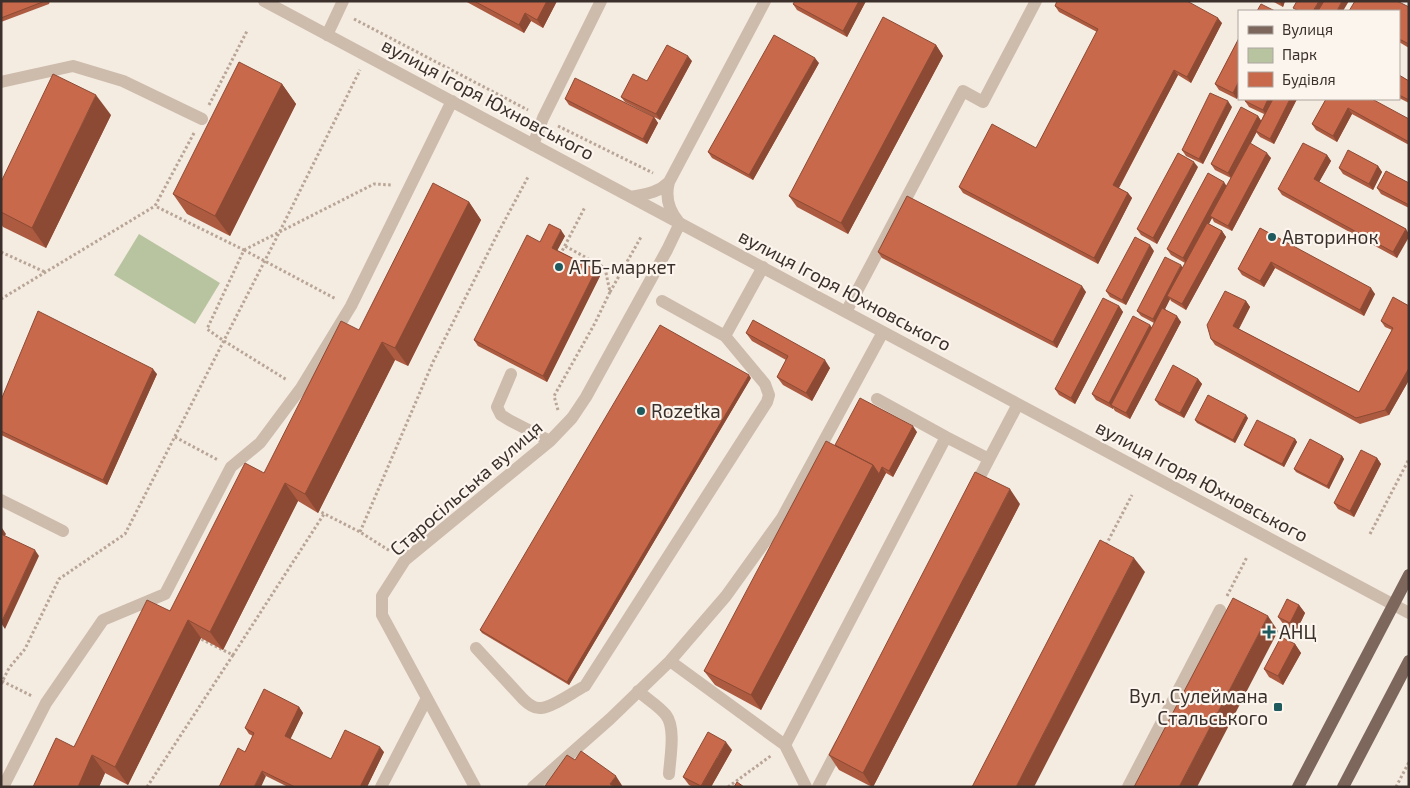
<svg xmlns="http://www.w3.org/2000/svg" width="1410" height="788" font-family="'Exo 2',sans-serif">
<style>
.green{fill:#b8c4a0}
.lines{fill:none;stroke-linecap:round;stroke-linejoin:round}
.path{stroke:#b9a596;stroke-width:3;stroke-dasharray:2.5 2.5;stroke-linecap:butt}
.minor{stroke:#cdbbac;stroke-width:12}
.major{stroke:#7d675c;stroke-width:12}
.wall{fill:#ac5a40}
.shaded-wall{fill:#8c4a34}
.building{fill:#c8694b;stroke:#8c4a34}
.poi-dot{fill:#1f5a5e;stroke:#fbf5ee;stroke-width:2}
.labels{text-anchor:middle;stroke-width:4.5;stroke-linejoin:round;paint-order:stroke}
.street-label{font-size:19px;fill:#3b302b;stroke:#fbf5ee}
.poi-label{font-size:19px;fill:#3b302b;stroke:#fbf5ee;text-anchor:start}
</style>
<rect width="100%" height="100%" fill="#f4ebe1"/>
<path class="green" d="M139,234L220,283L195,324L114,275Z"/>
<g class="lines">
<path class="path" d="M354,19L528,110
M209,105L247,31
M558,126L653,173
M194,133L155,206L244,250L207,329L224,341L287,380
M244,250L374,184L392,185
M244,250L336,299
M1,252L45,272
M560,255L585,207
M610,292L641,237
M1,299L155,206
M558,410L554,396L595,323L610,292L605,268L565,246
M175,437L218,460
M317,510L360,532L390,551
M360,532L433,362L498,233L528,177
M1370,534L1409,459
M1106,545L1132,495
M1227,596L1247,557
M197,637L233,655L324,514
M2,681L32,696
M1,684L9,668L25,649L59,579L125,534L280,231L360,70
M147,787L233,655
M728,787L772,755
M1396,787L1409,762"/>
<path class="minor" d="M264,1L1409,613
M327,35L343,1
M1,82L73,66L123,81L202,119
M533,145L543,118L601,1
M631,197C646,194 658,193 669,182
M678,221C668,209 665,197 669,182L765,1
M662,301L725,336L763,267
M846,312L963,91L983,102L1036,1
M511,374L497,407L501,415L509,420L550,441
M877,399L946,437
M974,488L989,459
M1,500L63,531
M476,648L523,699C528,704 534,709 541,708C553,707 573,692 585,686L767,402L769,395L765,384L725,336
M670,661L785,745L806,787
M638,691C647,699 659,706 666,715C676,728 670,758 669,774
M785,745L946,437L989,459L1018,404
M3,787L46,703L103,620L165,594L231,467L260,443L301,388L351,306L452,101
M381,787L427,698
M475,787L382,615V596L405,560L550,441L572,418L586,397L667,250L680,223
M533,787L610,719L670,661L726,596L782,518L883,332
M818,787L840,745
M1128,787L1220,610"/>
<path class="major" d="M1298,787L1409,575
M1343,787L1409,661"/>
</g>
<path class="wall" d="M1,1H50L49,4L1,22Z
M465,1H557L543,28L531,21L524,33Z
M866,1L847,37L797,10L793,4Z
M1272,1H1285L1283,7Z
M1055,6L1222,23L1191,83L1178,75L1119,188L1128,193L1132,198L1098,264L963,193L959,187L1036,148L1097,32L1059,12Z
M1409,7V48L1399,42V11Z
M1239,38V94L1237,99L1219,90L1215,84Z
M936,45L943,56L848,234L797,207L789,196Z
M692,61L660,120L625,102L621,97Z
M819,63L753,180L712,158L708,152Z
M1399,75L1409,81V103L1399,98Z
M282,84L296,104L230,236L187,214L173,194Z
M565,99L654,117L658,123L647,144L569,105Z
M1297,99L1274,144L1260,137L1256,132L1250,144L1271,158L1232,231L1214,222L1212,218L1209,224L1222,231L1226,237L1186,310L1171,301L1170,299L1165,309L1181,322L1130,419L1115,411L1113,408V409L1096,400L1092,394L1150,325L1152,328L1154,323L1141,316L1137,311L1183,268L1185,263L1171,255L1167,249L1227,186L1231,178L1215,170L1211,164L1258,116L1261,121L1264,114L1249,107L1245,101Z
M1326,99L1409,119V145L1352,114L1337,142L1316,130L1312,124Z
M1232,107L1203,164L1186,156L1182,150Z
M111,115L46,248L3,227L1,224V182Z
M1327,155L1331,161L1319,182L1406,229L1397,258L1282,195L1278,189Z
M1378,166L1382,172L1373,190L1343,174L1339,168Z
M1198,167L1157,244L1141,235L1137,229Z
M1409,183V208L1381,194L1377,188Z
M469,202L481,220L408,366L395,360L318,513L298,501L223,650L201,638L128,785L105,773L99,787H33L74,747L170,611L264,473L359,330Z
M1260,228L1375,294L1364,316L1275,268L1264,287L1242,275L1238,269Z
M565,236L557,250L596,270L600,276L547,382L478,346L474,340L540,242Z
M1154,251L1126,305L1110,297L1106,291Z
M878,252L1086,292L1057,348L882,258Z
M1246,301L1250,307L1239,329L1359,392L1392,330L1385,327L1381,321L1409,306V380L1389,415L1360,424L1215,345L1211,339Z
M1119,306L1123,312L1075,404L1059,395L1055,389Z
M746,333L830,368L812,401L783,385L777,377L786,360L752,341Z
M157,374L107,485L1,435V400Z
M751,378L569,685L482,633L480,630Z
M1198,379L1202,384L1184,418L1159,405L1155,400Z
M1248,418L1235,443L1197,423L1195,420Z
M917,432L893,477L886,473L761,710L715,685L704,671L835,445Z
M1295,439L1297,442L1284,467L1246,447L1244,445Z
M1342,456L1344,459L1329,489L1296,472L1294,469Z
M1377,458L1381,464L1354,517L1338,509L1334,503Z
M1020,504L873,787H872L839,770L829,755Z
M1299,605L1305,613L1296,632L1284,625L1278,617Z
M1295,644L1301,653L1283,685L1269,677L1264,669Z
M299,707L303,713L290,739L331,759L384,752L367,787H288L266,776L245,752L253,736L249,734L245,728Z
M732,750L711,787H693L689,785L683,777Z"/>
<path class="shaded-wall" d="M547,1H557L543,28L537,20Z
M859,1H866L847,37L843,31Z
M1279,1H1285L1283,7Z
M1319,1H1326L1320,11H1313Z
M1342,1H1349L1343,11H1337Z
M525,13L531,21L524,33L519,25Z
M1218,18L1222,23L1191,83L1187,77Z
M936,45L943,56L848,234L841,223Z
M688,56L692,61L660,120L656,114Z
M815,58L819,63L753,180L749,175Z
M1174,70L1178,75L1117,191L1113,185Z
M1239,81V94L1237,99L1233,93Z
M282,84L296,104L230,236L215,216Z
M96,95L111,115L46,248L32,228Z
M1268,99H1275L1267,116L1263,110Z
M1290,99H1297L1274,144L1270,139Z
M1228,101L1232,107L1203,164L1199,159Z
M1348,108L1352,114L1337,142L1333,136Z
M1258,116L1262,122L1232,179L1228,173Z
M654,117L658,123L647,144L643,139Z
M1267,153L1271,158L1232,231L1228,226Z
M1327,155L1331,161L1318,184L1314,179Z
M1194,162L1198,167L1157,244L1153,238Z
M1378,166L1382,172L1373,190L1369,184Z
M1224,182L1228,188L1210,216L1212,218L1187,264L1183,258Z
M1128,193L1132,198L1098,264L1094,258Z
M469,202L481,220L408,366L395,348Z
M1406,229L1409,234V237L1397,258L1393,252Z
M561,230L565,236L556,253L552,248Z
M1222,231L1226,237L1186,310L1182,304Z
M1150,245L1154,251L1126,305L1122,300Z
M1271,262L1275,268L1264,287L1260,281Z
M1181,265L1185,271L1167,296L1170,299L1157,325L1153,319Z
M596,270L600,276L547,382L543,376Z
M1082,286L1086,292L1057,348L1053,342Z
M1371,288L1375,294L1364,316L1360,310Z
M1246,301L1250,307L1237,332L1233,326Z
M1119,306L1123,312L1075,404L1071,398Z
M1177,316L1181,322L1130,419L1126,413Z
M1150,325L1154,331L1111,405L1113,408V409L1109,403Z
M382,342L395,360L318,513L305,494Z
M825,360L830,368L812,401L806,393Z
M1409,368V380L1389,415L1385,410Z
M153,369L157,374L107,485L103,480Z
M749,375L751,378L569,685L567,682Z
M1198,379L1202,384L1184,418L1180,413Z
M1246,415L1248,418L1235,443L1233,440Z
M913,426L917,432L893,477L889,471Z
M1295,439L1297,442L1284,467L1282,464Z
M1342,456L1344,459L1329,489L1327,486Z
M1377,458L1381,464L1354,517L1350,511Z
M873,465L882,467L886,473L761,710L751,695Z
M285,483L298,501L223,650L210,632Z
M1010,489L1020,504L873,787H872L863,773Z
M2,528L6,534L3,539L1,536Z
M35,550L39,556L5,629L1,623Z
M1134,558L1145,572L1034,787H1016Z
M1299,605L1305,613L1296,632L1290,623Z
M1268,616L1278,631L1197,787H1179Z
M188,620L201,638L128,785L115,767Z
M1295,644L1301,653L1283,685L1278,676Z
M299,707L303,713L289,742L285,736Z
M726,742L732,750L711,787H701Z
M380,747L384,752L367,787H360Z
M92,755L105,773L99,787H78Z
M262,771L266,776L261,787H254Z
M616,776L623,787H612L610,784Z"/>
<path class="building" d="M1,1H45L1,18Z
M474,1H547L537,20L525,13L519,25Z
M795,1H859L843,31L793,4Z
M1057,1H1187L1218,18L1187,77L1174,70L1113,185L1128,193L1094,258L959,187L992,124L1036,148L1098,29L1055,6Z
M1297,1H1319L1313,11H1299L1293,8Z
M1324,1H1342L1337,11H1318Z
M1355,1H1397L1409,7V44L1399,39V11H1349Z
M1261,4L1275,11H1257Z
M883,17L936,45L841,223L789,196Z
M774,35L815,58L749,175L708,152Z
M1239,38V81L1233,93L1215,84Z
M667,45L688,56L656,114L621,97L633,74L647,81Z
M239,62L282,84L215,216L173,194Z
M53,74L96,95L32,228L1,212V182Z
M1399,75L1409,81V100L1399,95Z
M575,78L654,117L643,139L565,99Z
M1210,93L1228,101L1199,159L1182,150Z
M1246,99H1268L1263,110L1245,101Z
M1273,99H1290L1270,139L1256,131Z
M1326,99H1372L1409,119V142L1348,108L1333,136L1312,124Z
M1241,107L1258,116L1228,173L1211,164Z
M1250,143L1267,153L1228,226L1210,216Z
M1303,143L1327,155L1314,179L1406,229L1393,252L1278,189Z
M1348,150L1378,166L1369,184L1339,168Z
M1178,153L1194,162L1153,238L1137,229Z
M1386,171L1409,183V205L1377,188Z
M1208,173L1224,182L1183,258L1167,249Z
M433,183L469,202L395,348L382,342L305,494L285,483L210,632L188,620L115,767L92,755L78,787H33L56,738L74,747L147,600L170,611L245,463L264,473L341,321L359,330Z
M907,196L1082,286L1053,342L878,252Z
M1207,223L1222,231L1182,304L1167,296Z
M549,224L561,230L552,248L596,270L543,376L474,340L527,235L540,242Z
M1260,228L1371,288L1360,310L1271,262L1260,281L1238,269Z
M1135,237L1150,245L1122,300L1106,291Z
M1165,257L1181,265L1153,319L1137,311Z
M1225,291L1246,301L1233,326L1359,392L1393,328L1381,321L1393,297L1409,306V368L1385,410L1356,418L1211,339L1207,325Z
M1103,298L1119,306L1071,398L1055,389Z
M1162,308L1177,316L1126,413L1111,405Z
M38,311L153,369L103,480L1,431V400Z
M1133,316L1150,325L1109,403L1092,394Z
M753,320L825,360L806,393L777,377L788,356L746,333Z
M660,325L749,375L567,682L480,630Z
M1173,365L1198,379L1180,413L1155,400Z
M1208,395L1246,415L1233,440L1195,420Z
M860,398L913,426L889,471L882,467L879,474L873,465L835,445Z
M1257,420L1295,439L1282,464L1244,445Z
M1310,439L1342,456L1327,486L1294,469Z
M826,441L873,465L751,695L704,671Z
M1361,450L1377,458L1350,511L1334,503Z
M975,472L1010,489L863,773L829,755Z
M1,534L35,550L1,623Z
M1100,540L1134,558L1016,787H972Z
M1233,598L1268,616L1179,787H1134Z
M1287,599L1299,605L1290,623L1278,617Z
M1281,637L1295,644L1278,676L1264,669Z
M264,689L299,707L285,736L331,759L345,730L380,747L360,787H295L262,771L254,787H219L238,748L245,752L254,733L245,728Z
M708,732L726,742L701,786L683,777Z
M581,751L616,776L610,784L615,787L545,786L567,755L575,760Z
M737,782L744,787H734Z"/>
<g class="poi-dot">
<circle cx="1272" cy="237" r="5"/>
<circle cx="559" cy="267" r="5"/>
<circle cx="641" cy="411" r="5"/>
<path d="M1266.5 624.5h5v5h5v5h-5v5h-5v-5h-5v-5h5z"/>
<rect x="1273" y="702" width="10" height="10" rx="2.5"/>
</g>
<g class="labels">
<g class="street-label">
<text transform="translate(488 99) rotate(28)" y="7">вулиця Ігоря Юхновського</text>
<text transform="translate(845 290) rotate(28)" y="7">вулиця Ігоря Юхновського</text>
<text transform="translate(1202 481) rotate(28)" y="7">вулиця Ігоря Юхновського</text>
<text transform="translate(466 488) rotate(-41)" y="7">Старосільська вулиця</text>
</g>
<g class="poi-label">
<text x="1282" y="244">Авторинок</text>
<text x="569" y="274">АТБ-маркет</text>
<text x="651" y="418">Rozetka</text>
<text x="1279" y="639">АНЦ</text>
<text x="1268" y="703" text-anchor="end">Вул. Сулеймана<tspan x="1268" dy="22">Стальського</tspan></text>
</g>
</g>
<rect width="1410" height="788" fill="none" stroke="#3b302b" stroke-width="5"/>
<rect x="1238" y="10" width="162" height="90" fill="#fbf5ee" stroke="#aea6a0"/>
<rect x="1248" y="26" width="25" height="8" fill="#7d675c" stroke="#aea6a0"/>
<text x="1282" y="35" font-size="15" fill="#3b302b">Вулиця</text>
<rect x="1248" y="48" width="25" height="15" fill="#b8c4a0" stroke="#aea6a0"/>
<text x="1282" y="60" font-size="15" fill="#3b302b">Парк</text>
<rect x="1248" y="72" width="25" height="15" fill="#c8694b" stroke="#aea6a0"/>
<text x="1282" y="85" font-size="15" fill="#3b302b">Будівля</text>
</svg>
